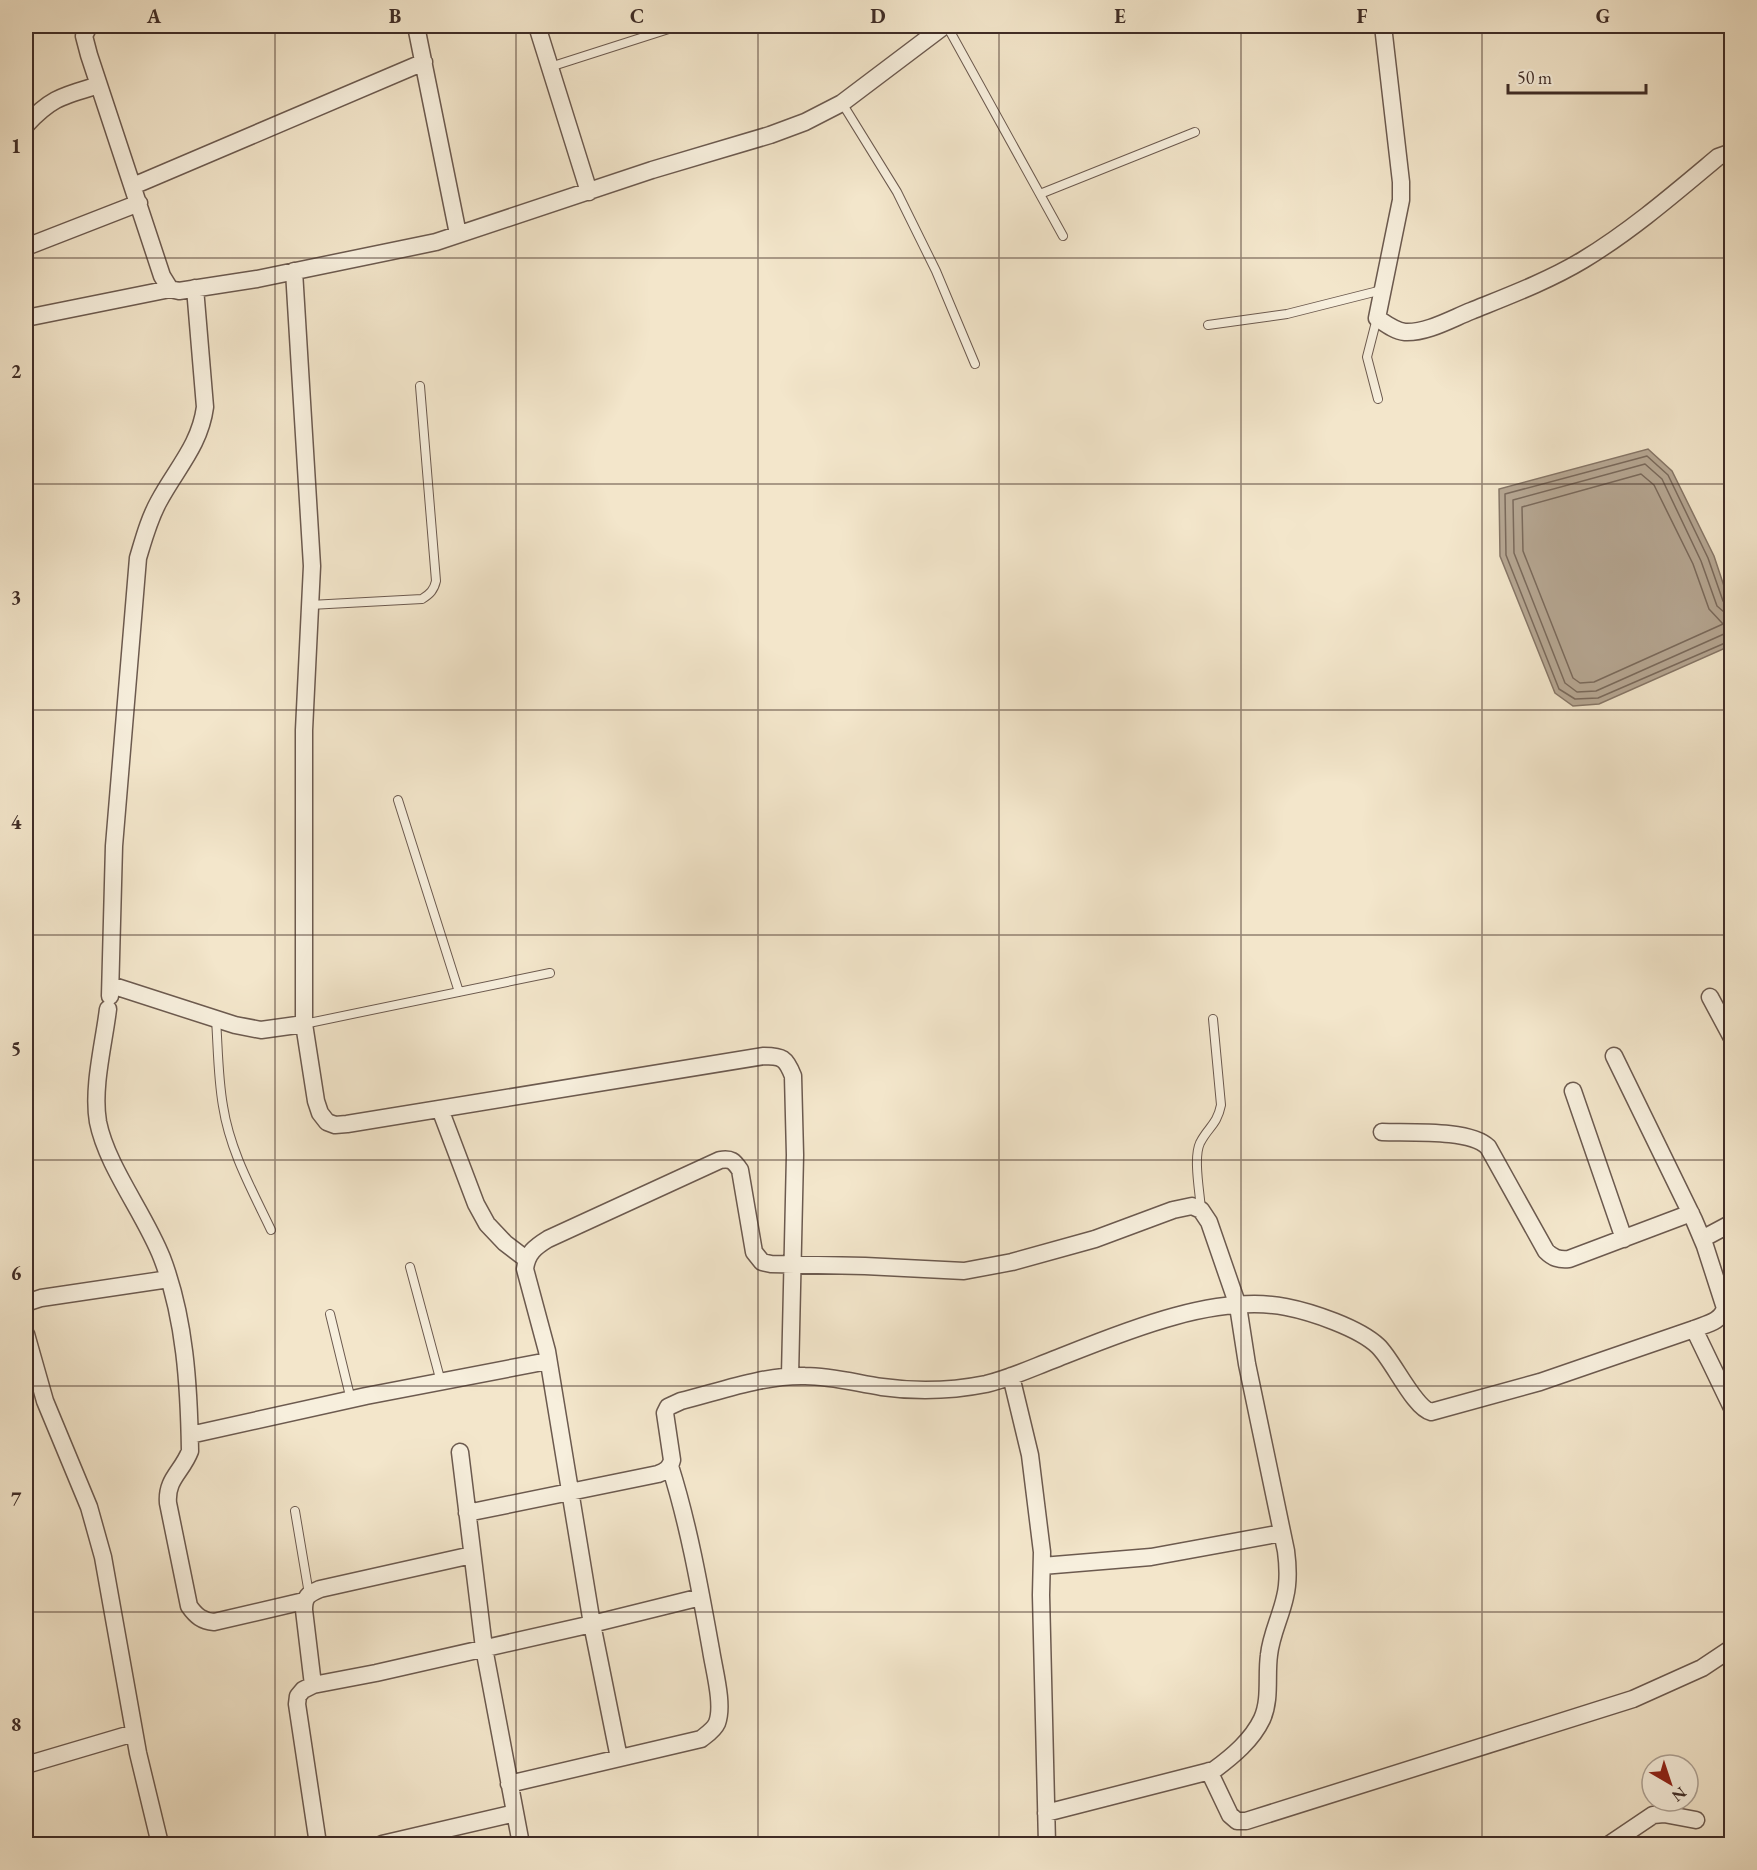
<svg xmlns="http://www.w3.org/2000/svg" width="1757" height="1870" font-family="'EB Garamond',serif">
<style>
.water{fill:#b6a793;stroke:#867667;stroke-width:1.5}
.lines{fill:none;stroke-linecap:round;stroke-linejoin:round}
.shore{stroke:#7a6a5c;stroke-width:1.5}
.lane-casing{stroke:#6c5a4f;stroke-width:10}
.street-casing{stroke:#6c5a4f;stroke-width:19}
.lane{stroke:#f7efdd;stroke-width:8}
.street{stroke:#f7efdd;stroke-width:16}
.grid{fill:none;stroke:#3f2c26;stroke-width:1.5;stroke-opacity:0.55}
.neatline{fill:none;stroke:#3f2c26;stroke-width:2}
.grid-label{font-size:20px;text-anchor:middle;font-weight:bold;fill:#3f2c26}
</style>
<rect width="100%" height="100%" fill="#f3e6cb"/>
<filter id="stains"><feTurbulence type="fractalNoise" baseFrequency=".00333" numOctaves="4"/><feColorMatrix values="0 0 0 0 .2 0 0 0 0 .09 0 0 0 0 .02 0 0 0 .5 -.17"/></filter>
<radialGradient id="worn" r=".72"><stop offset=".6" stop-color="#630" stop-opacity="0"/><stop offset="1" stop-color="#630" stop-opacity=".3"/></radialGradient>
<path class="water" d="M1648,449L1672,471L1714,556L1731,607V642L1730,646L1599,704L1573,706L1555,693L1500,556L1499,489Z"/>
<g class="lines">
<path class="shore" d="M1641,474L1654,485L1693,564L1709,609L1723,624L1594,682L1580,683L1573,678L1523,551L1522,507Z
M1732,605H1727L1723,601L1708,558L1668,475L1647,456L1505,494L1506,555L1559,689L1575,699L1598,698L1732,640
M1732,613L1724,612L1717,606L1701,561L1662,479L1645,464L1513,500L1514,553L1565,683L1577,692L1596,691L1724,634L1732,633"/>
<g class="lane-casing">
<path id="lane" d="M947,26L1063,236
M550,67L678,26
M842,103L897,192L936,271L975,364
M1040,194L1195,132
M1377,318L1367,357L1378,399
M1208,325L1287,314L1382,290
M310,605L422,599C430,594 434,590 436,581L420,386
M398,800L459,992
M216,1019C218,1048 218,1078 223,1106C230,1151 252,1190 271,1230
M304,1024L550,973
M1201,1210C1200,1193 1193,1158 1200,1143C1208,1127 1217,1125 1221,1105L1213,1019
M410,1267L441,1382
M330,1314L351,1400
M295,1511L309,1594"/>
</g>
<g class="street-casing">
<path id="street" d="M89,26L84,36L89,55L162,276L170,289L179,291L257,279L436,242L652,170L770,135L805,122L842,103L944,26
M416,26L458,234
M537,26L589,192
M1383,26L1401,182V200L1377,318C1386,324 1395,331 1405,332C1427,333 1451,319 1471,311C1508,296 1548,281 1583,260C1631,231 1675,193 1718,157L1732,152
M26,125C52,97 63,96 99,85
M133,186L424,62
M26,247L139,203
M294,271L312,566L304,730V1024L316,1101L320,1113L327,1122L335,1125L347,1124L764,1056C782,1056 786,1058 793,1076L795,1155L790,1376
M26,318L170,289
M111,985L235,1025L261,1030L304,1024
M110,996L114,846L138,558C144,538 149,519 159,501C176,469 200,445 205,407L195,288
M1710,997L1732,1038
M108,1009C104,1043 92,1088 98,1122C107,1167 145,1214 162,1258C185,1318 189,1386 190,1451C182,1472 166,1479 168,1503L189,1606C196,1616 202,1621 214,1622L304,1601
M1573,1091L1624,1239
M440,1109L476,1204L487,1224L505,1243L526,1259
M1382,1132C1409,1133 1470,1129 1488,1147L1546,1251C1553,1258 1559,1260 1569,1259L1691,1213
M1702,1239L1732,1223
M26,1303L41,1298L169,1279
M1694,1329L1732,1408
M26,1334L45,1401L89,1507L103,1557L138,1753L160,1844
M1011,1376L1030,1455L1042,1552L1041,1595L1047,1844
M190,1435L366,1396L548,1361
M460,1452L484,1648L521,1844
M467,1513L658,1474C666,1471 670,1468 672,1460L665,1413L668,1407L681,1401C721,1391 764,1375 805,1376C831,1376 856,1383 882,1387C917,1392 951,1391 986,1384C1011,1378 1034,1367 1058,1358C1123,1332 1216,1293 1286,1307C1312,1312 1359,1328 1378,1346C1393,1360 1414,1408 1431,1412L1540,1382L1694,1329C1706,1324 1721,1322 1725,1308L1705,1246L1694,1220L1614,1056
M1042,1566L1151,1557L1282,1533
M313,1685L304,1610C304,1597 308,1594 320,1589L472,1555
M619,1758L592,1624L547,1351L525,1269C527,1253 535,1247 548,1239L720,1160C731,1158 734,1161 740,1170L754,1252L762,1262L771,1264L865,1266L964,1271L1012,1262L1095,1239L1173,1210L1192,1206L1201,1210L1209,1222L1238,1306L1247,1364L1286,1551C1288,1566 1289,1581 1285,1597C1281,1616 1271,1635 1269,1655C1266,1676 1271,1699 1262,1719C1252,1740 1233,1756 1214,1770L1046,1813
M26,1765L134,1733
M1209,1771L1230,1815L1237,1821H1246L1633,1699L1702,1668L1732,1648
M509,1784L701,1739C706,1735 714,1730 717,1723C724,1705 714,1670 711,1650C700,1589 689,1526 670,1466
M318,1844L297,1704L298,1696L303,1690L313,1685L376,1673L592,1624L701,1597
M382,1844L515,1813
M1610,1844L1653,1815L1664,1814L1696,1820"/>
</g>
<use href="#lane" class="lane"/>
<use href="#street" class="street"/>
</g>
<path class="grid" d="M275,26V1844M516,26V1844M758,26V1844M999,26V1844M1241,26V1844M1482,26V1844M26,258H1732M26,484H1732M26,710H1732M26,935H1732M26,1160H1732M26,1386H1732M26,1612H1732"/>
<rect width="1757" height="1870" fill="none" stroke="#f3e6cb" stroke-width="66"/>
<g transform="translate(1670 1783) rotate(141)"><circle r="28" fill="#f7efdd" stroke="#ada194" stroke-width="1.5"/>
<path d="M0-4.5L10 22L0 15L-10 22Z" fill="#8f2418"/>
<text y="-9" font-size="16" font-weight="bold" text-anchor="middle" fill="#3f2c26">N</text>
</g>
<path d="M1508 84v9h138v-9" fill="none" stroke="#3f2c26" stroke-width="3"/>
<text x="1517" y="84" font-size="18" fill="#3f2c26" stroke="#f7efdd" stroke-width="4.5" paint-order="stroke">50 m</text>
<rect x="33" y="33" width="1691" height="1804" class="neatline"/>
<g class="grid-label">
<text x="154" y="23">A</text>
<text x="395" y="23">B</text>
<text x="637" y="23">C</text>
<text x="878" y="23">D</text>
<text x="1120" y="23">E</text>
<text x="1362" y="23">F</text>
<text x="1603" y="23">G</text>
<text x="16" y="153">1</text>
<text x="16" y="378">2</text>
<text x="16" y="604">3</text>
<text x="16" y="829">4</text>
<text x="16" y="1055">5</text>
<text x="16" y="1280">6</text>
<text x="16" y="1506">7</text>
<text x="16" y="1731">8</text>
</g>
<rect width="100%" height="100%" filter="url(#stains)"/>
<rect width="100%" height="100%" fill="url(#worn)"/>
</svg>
